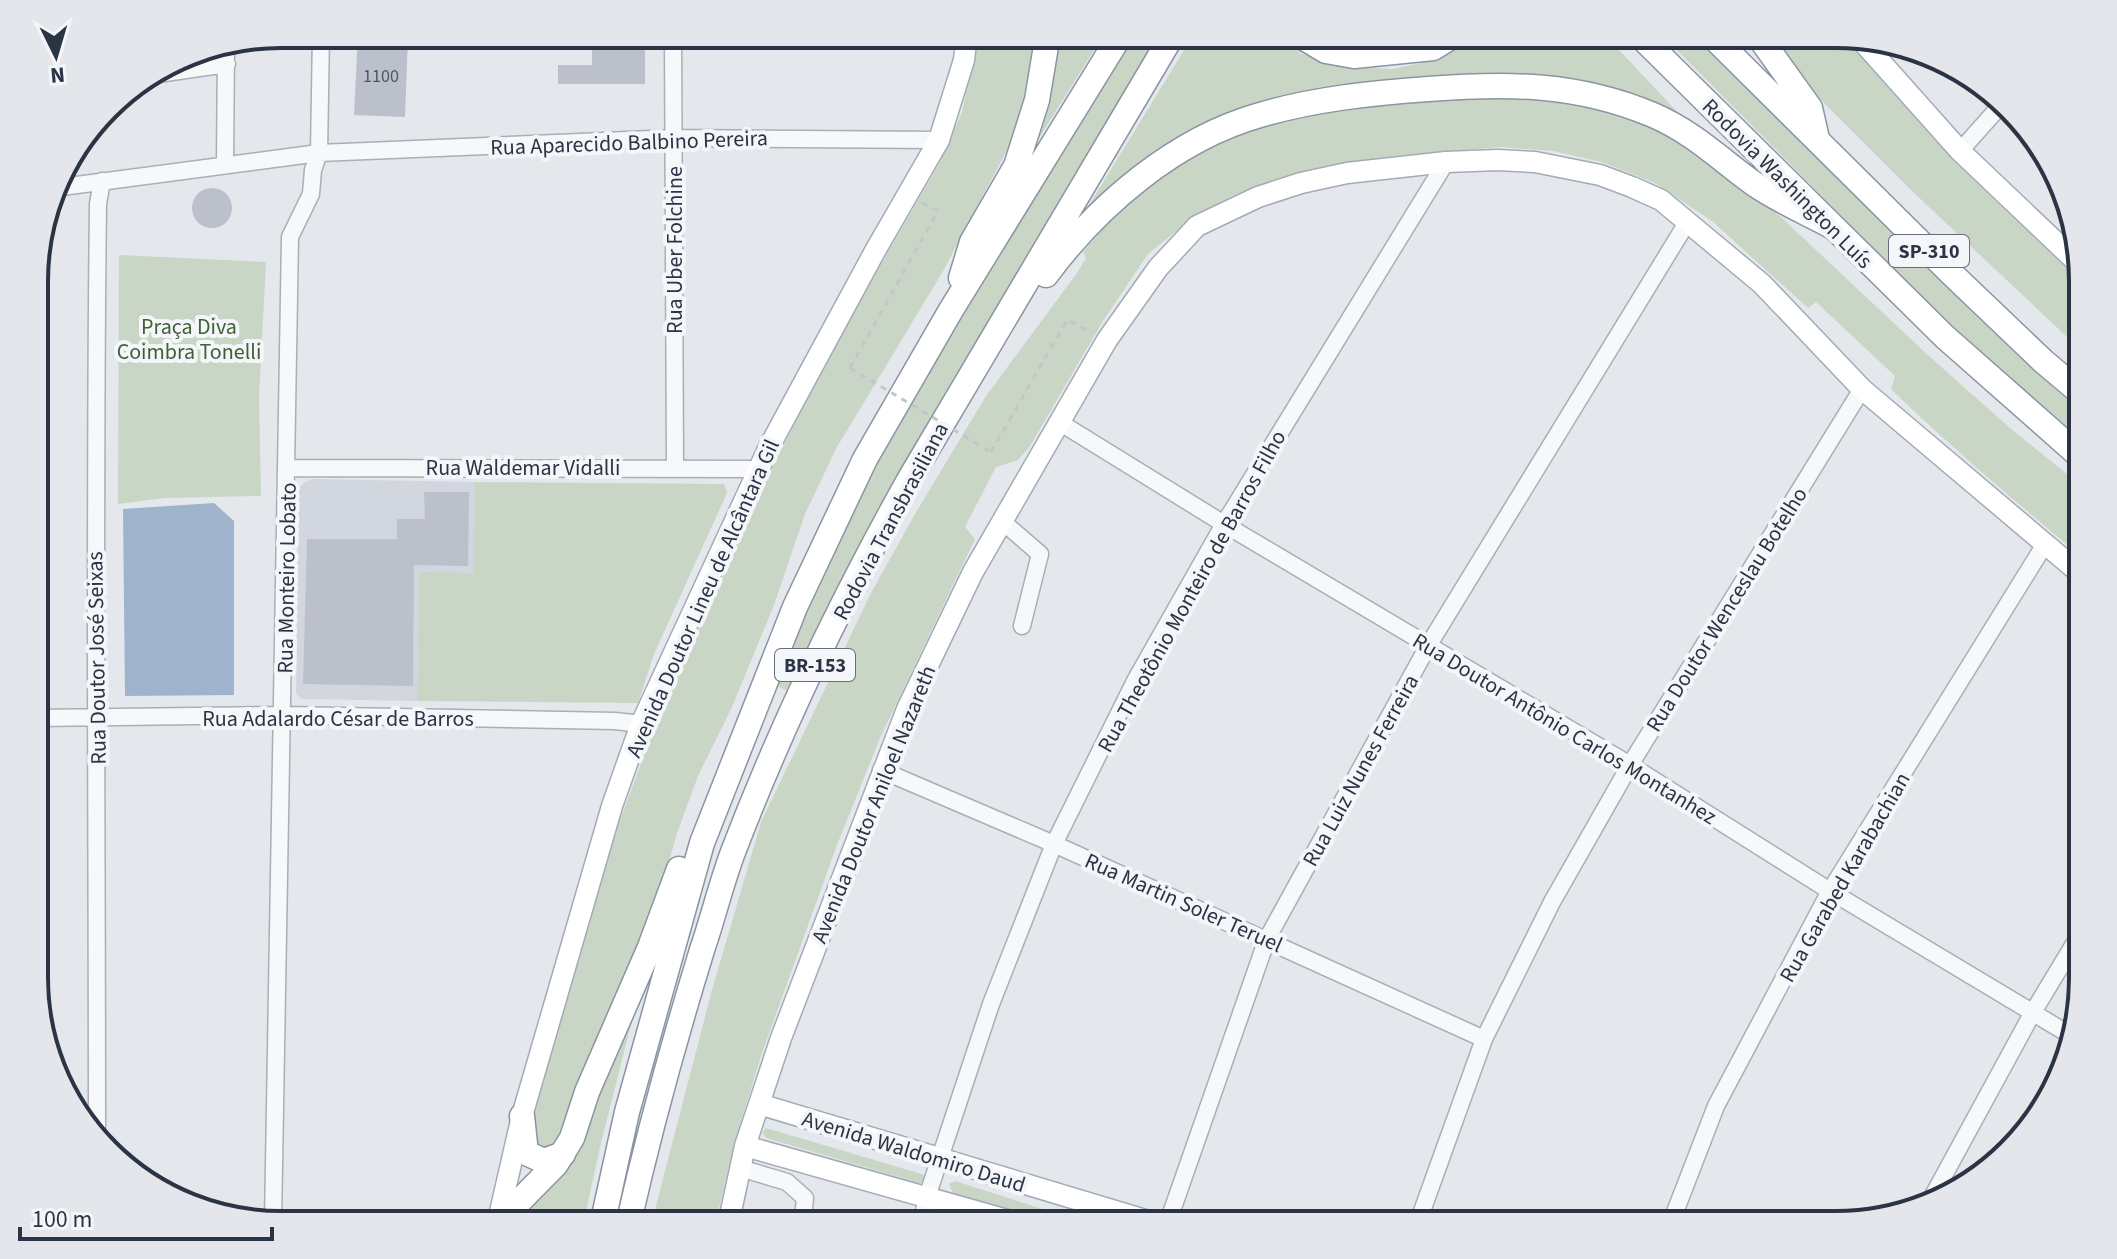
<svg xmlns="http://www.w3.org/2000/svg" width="2117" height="1259" font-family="'Source Sans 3',sans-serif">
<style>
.built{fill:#d2d6de}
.green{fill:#c9d6c5}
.water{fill:#9fb4cc}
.building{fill:#bbc0ca}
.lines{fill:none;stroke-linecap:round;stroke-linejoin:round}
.minor-casing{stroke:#a9aeb7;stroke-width:19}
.major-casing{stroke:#a3abb8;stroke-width:23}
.highway-casing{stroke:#8b94a3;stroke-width:27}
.path{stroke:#c2c5cb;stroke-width:3;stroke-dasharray:6 6;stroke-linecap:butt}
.minor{stroke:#f7f8fa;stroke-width:16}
.major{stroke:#fff;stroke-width:20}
.highway{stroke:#fff;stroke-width:24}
.path-bridge{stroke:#c2c5cb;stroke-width:3;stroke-dasharray:6 6;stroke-linecap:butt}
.labels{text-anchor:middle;stroke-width:8;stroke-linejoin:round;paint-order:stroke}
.number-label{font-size:18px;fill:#4f5766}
.shield{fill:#f4f6f9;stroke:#676e7b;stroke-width:2}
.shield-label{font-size:20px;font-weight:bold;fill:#2b3445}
.street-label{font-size:22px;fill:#2b3445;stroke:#f4f6f9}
.park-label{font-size:22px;fill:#3f6138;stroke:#f4f6f9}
.rim{fill:none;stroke:#2b3445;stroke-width:4}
</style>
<rect width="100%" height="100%" fill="#e4e7ec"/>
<path class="built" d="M312,479L475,482L474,573H419L417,701L302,699L296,694L298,489L305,482Z"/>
<path class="green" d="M978,34H1038L1024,102L1010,144L942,273L837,447L805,514L774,605L732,707L698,776L677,833L654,914L563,1133L552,1150H534L527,1132L563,1003L618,825L657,721L774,464L836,342L939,164L962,112Z
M1055,34H1104L1031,151Z
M1135,34H1164L952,380L876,512L789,686L786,690L774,685C798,629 819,571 846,518C931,351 1036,193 1135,34Z
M1194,34H1278L1301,54L1350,67L1393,69L1434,60L1473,34H1604L1682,117L1650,105L1396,85L1143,163L1088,207Z
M1319,34H1423C1389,48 1351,48 1319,34Z
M1661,34H1693L1955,295L2014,352L2082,413V443L1944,319Z
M1771,34H1837L1849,37C1920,127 1999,203 2082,280V351L1913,192L1829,108L1794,71Z
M1545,90L1648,121L1751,189L1930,357L2011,429L2082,486V557C2017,503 1952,448 1891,389L1895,376L1816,302L1808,308L1712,221L1653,182L1601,162L1553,151L1501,147L1400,156L1299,172L1236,194L1192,218L1148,254L1103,321L1030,446L1018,460L996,467L965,527L975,539L880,738L837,845L762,1053L735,1140L715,1225H651L712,990L761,822L871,593L915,514L986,396L1077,273L1086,258L1083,252L1117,212L1160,173L1256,124L1323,108Z
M119,255L266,262L259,397L261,496L165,498L118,504Z
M475,482L724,484L727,493L654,654L638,703L417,701L419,572L473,573Z
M635,1009L601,1143L583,1225H507Z
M766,1128L925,1175V1180L920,1183L766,1138L762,1133Z
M955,1181L1093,1225H1056L953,1194L949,1184Z"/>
<path class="water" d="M214,503L234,521V695L125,696L123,509Z"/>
<path class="building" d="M592,34H645V84H558V65H592Z
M358,35L408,37L405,117L354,115Z
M192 208a20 20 0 1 1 40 0a20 20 0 1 1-40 0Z
M424,492H469L468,566L414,565L413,686L303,684L307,539H397V519H425Z"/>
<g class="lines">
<g class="minor-casing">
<path id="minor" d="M673,34L675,467
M151,75L227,64
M1960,151L2001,105
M225,165L226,45
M54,188L319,153L675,138L939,140
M1059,422L1224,524L1630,765L1830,891L2070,1035
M288,468L759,469
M1003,522L1040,554L1022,626
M36,718L284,715L615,721L641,724
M881,770L1054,844L1484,1039
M97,1135C97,825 94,515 98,204L102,181
M740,1168L787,1182L805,1198L803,1218L798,1225
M1930,1201L2033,1012L2082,931
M273,1223L290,237L311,194L313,170L319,153L321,34
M921,1225L927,1197L991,1004L1054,844L1135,681L1224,524L1446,162
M1167,1225L1267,939L1428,646L1688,221
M1417,1225L1484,1039L1552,902L1630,765L1862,389
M1670,1225L1716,1106L1830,891L2045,544"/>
</g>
<g class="major-casing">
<path id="major" d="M1862,41L1960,151L2082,267
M759,1104L1162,1225
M745,1146L1025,1225
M497,1225L522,1116L612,806L641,724L769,447L875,251L939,140L964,60L967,34
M728,1225L745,1146L781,1038L907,709L973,572L1107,340L1158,268L1197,226L1258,197L1301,183L1347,173L1446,162L1498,160L1535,162L1600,175L1632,187L1661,200L1762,284L1862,389L2082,575"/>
</g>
<g class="highway-casing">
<path id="highway" d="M1297,34L1326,51L1354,56L1433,48L1456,34
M1638,34L1945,337L2082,458
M1710,34L1955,277L2043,361L2082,394
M1757,34L1810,108L1817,139
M1046,275C1098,205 1175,139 1260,115C1314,99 1372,93 1428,89C1508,83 1577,83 1653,115C1691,131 1720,159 1753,183C1777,200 1807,213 1833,227
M961,278L972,242L1016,166L1037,100L1048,34
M522,1116L526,1153L544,1161L563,1154
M497,1224L556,1164L572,1138L587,1092L650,947L679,869
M602,1225L627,1112L702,843L795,607L865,459L951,310L1121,34
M628,1225C649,1132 674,1041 702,950C713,918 721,884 733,852C782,724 842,600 909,480L1173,34"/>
</g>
<path class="path" d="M850,368L938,211L922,203
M991,452L1067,320L1091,332"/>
<use href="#minor" class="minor"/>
<use href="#major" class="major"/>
<use href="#highway" class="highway"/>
<path class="path-bridge" d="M850,368L991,452"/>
</g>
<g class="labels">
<g class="number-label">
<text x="381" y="82">1100</text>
</g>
<g class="shield">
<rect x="1889" y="235" width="80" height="32" rx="6"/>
<rect x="775" y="649" width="80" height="32" rx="6"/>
</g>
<g class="shield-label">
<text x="1929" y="258">SP-310</text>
<text x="815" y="672">BR-153</text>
</g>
<g class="street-label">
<text transform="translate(629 142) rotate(-2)" y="8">Rua Aparecido Balbino Pereira</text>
<text transform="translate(1788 183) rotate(45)" y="8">Rodovia Washington Luís</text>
<text transform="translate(674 250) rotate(-90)" y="8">Rua Uber Folchine</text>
<text x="523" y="475">Rua Waldemar Vidalli</text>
<text transform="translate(890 521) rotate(-62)" y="8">Rodovia Transbrasiliana</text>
<text transform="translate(286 578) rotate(-89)" y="8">Rua Monteiro Lobato</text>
<text transform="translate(1191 591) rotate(-61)" y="8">Rua Theotônio Monteiro de Barros Filho</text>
<text transform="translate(702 598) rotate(-66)" y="8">Avenida Doutor Lineu de Alcântara Gil</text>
<text transform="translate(1726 609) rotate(-58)" y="8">Rua Doutor Wenceslau Botelho</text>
<text transform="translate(96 658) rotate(-91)" y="8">Rua Doutor José Seixas</text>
<text x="338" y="726">Rua Adalardo César de Barros</text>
<text transform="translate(1565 728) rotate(31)" y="8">Rua Doutor Antônio Carlos Montanhez</text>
<text transform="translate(1360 770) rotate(-61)" y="8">Rua Luiz Nunes Ferreira</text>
<text transform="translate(873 804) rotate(-68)" y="8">Avenida Doutor Aniloel Nazareth</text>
<text transform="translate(1844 877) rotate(-60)" y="8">Rua Garabed Karabachian</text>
<text transform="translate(1184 902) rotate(24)" y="8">Rua Martin Soler Teruel</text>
<text transform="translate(914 1151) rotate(17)" y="8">Avenida Waldomiro Daud</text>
</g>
<g class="park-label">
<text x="189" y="334">Praça Diva<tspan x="189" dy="25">Coimbra Tonelli</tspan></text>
</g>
</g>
<path d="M0 0H2117V1259H0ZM281 48H1836A233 233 0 0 1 2069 281V978A233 233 0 0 1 1836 1211H281A233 233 0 0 1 48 978V281A233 233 0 0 1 281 48Z" fill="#e4e6eb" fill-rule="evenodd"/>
<path class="rim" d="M281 48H1836A233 233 0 0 1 2069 281V978A233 233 0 0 1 1836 1211H281A233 233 0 0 1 48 978V281A233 233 0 0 1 281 48Z"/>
<g transform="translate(56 56) rotate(175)" stroke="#f4f6f9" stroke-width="6" paint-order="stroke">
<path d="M0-6L14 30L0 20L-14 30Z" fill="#2b3445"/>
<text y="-12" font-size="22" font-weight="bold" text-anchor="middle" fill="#2b3445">N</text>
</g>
<path d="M20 1227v12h252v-12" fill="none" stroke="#2b3445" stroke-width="4"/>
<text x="32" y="1227" font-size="24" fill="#2b3445" stroke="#f4f6f9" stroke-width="6" paint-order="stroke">100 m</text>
</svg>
